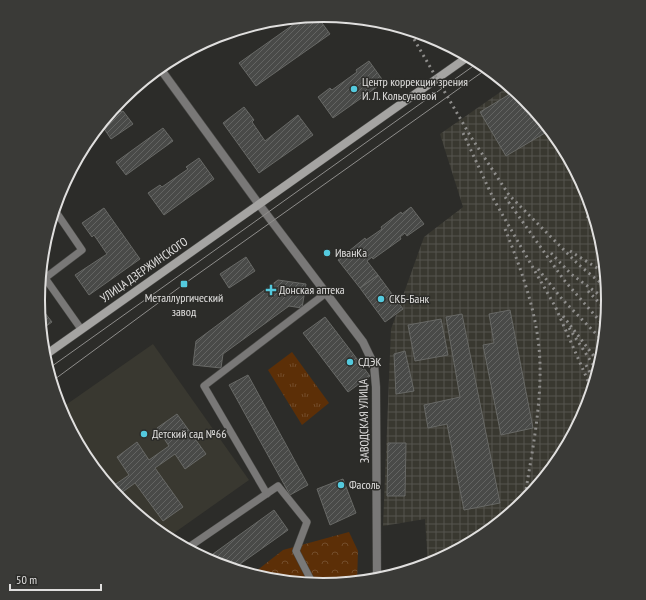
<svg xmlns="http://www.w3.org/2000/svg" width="646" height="600" font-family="'PT Sans Narrow',sans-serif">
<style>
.built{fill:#393830}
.industrial{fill:url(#industrial-grid)}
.forest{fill:url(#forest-crowns)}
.park{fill:url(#park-tufts)}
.building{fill:url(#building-hatch);stroke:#686966}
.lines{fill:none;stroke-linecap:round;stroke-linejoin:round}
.lane-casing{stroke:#494946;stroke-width:8}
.street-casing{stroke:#494946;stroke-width:9}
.secondary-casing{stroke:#494946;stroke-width:9}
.lane{stroke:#797877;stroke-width:7}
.street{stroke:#797877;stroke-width:8}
.secondary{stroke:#a5a4a2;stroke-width:8}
.tram{stroke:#8e8d8b;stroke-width:1}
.rail{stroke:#8e8d8b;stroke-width:3;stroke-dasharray:2 4;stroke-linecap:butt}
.poi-dot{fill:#54cade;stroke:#2c2c29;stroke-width:1.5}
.labels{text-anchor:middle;stroke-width:3;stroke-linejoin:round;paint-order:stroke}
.poi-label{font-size:12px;fill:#e0dfde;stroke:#2c2c29;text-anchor:start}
.street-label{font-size:12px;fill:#e0dfde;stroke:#2c2c29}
.rim{fill:none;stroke:#e0dfde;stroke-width:2}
</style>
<defs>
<pattern id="industrial-grid" width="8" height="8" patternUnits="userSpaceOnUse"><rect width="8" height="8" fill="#393830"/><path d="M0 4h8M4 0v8" fill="none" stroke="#55544e"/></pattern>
<pattern id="forest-crowns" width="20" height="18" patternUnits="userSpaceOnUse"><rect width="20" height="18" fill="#5c2f07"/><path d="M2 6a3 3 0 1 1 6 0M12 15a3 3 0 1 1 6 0" fill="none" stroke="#734d2b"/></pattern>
<pattern id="park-tufts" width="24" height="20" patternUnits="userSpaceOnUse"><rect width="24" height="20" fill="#5c2f07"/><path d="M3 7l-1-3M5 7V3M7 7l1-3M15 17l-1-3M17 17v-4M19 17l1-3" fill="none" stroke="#734d2b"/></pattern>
<pattern id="building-hatch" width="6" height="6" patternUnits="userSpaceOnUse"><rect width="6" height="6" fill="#494a48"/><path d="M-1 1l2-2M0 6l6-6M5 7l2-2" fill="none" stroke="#636462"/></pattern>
</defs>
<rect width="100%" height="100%" fill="#2c2c29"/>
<path class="built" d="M153,344L249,480L167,538L121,501L86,458L60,409Z"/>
<path class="industrial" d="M509,86L525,99L560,142L586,191L603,245L608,300L602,356L586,409L560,459L524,502L481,537L428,565L425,519L383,526L391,329L424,237L463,207L440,134Z"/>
<path class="forest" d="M349,532L358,551L357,582C321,585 285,585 251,575L283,550Z"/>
<path class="park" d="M292,352L329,403L302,425L268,370Z"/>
<path class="building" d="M317,16L330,34L256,86L239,63L304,17Z
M369,61L384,82L333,118L318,97L330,88L332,90L357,72L356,70Z
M515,91L525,99L550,130L506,156L480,112Z
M116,105L121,112L123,111L133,124L111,139L101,124Z
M244,107L254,120L252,122L265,141L298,115L313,135L259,173L223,123Z
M163,128L173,141L126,175L116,162Z
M199,158L214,179L164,215L148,193L160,185L162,187L188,169L186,167Z
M73,166L77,171L66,178Z
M411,207L424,224L407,236L405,233L400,237L401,239L373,259L372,257L367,261L378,275L360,288L338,260L365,238L366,240L382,229L381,227L401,212L402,214Z
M104,208L140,259L89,295L75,275L107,254L94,235L92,237L82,223Z
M52,217L55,223L49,228Z
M246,257L255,271L229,288L220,274Z
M378,275L403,309L385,322L360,288Z
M278,280L306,284L302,308L289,306L223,354L221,368L193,365L196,341Z
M38,304L52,322L41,330Z
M510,310L533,428L501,435L483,345L494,343L489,314Z
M462,314L500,503L464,510L447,424L428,428L424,405L460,397L446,317Z
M325,317L370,376L348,392L303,333Z
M441,319L448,355L415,361L408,325Z
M405,351L414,391L396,394L394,354Z
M248,375L308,485L290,495L229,385Z
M177,414L206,454L185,469L175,454L155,468L183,507L163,521L135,483L117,496L110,488L129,475L117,457L137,442L149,460L169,446L157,428Z
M388,443H406L405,496H387Z
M343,479L356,513L330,525L317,489Z
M274,510L288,530L233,569L206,559Z"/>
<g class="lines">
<g class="lane-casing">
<path id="lane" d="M54,209L82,250L45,278L81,329
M267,494L204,386L326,293
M186,549L278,486L307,522L296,551L313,584"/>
</g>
<g class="street-casing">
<path id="street" d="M159,67L258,203L363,342L374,365L376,387L377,580"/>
</g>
<g class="secondary-casing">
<path id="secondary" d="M44,356L469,56"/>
</g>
<use href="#lane" class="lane"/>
<use href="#street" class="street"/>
<use href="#secondary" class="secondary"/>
<path class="tram" d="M48,369L479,62
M51,382L184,284L488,68"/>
<path class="rail" d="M408,29L471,137L509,195L579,265L607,288
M463,133L494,200L555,306L592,390
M505,197L564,280L605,327
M587,216L598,229
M505,229C522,271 539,318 540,364C541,411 531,457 524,502
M570,251L605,273
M551,253L571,274L608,301
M538,269L562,299L604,342
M588,291L607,311
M563,316L600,364
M569,328L598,372
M586,365L595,381"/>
</g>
<g class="poi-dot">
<circle cx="354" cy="89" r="4"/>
<circle cx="327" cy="253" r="4"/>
<rect x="180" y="280" width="8" height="8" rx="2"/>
<path d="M269 284h4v4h4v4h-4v4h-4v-4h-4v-4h4z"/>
<circle cx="381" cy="299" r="4"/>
<circle cx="350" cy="362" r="4"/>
<circle cx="144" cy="434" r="4"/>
<circle cx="341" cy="485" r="4"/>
</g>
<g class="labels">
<g class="poi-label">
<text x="362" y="86">Центр коррекции зрения<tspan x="362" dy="14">И. Л. Кольсуновой</tspan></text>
<text x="335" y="257">ИванКа</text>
<text x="279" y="294">Донская аптека</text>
<text x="184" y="302" text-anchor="middle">Металлургический<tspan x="184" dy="14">завод</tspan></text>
<text x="389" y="303">СКБ-Банк</text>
<text x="358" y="366">СДЭК</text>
<text x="152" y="438">Детский сад №66</text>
<text x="349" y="489">Фасоль</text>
</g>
<g class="street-label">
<text transform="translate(144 270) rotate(-35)" y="4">УЛИЦА ДЗЕРЖИНСКОГО</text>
<text transform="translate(364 421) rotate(-91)" y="4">ЗАВОДСКАЯ УЛИЦА</text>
</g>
</g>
<path d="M0 0H646V600H0ZM45 300a278 278 0 1 1 556 0a278 278 0 1 1-556 0Z" fill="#3a3a37" fill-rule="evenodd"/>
<path class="rim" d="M45 300a278 278 0 1 1 556 0a278 278 0 1 1-556 0Z"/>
<path d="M10 584v6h91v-6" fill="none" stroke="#e0dfde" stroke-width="2"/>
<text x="16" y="584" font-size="12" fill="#e0dfde" stroke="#2c2c29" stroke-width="3" paint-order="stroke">50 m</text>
</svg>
